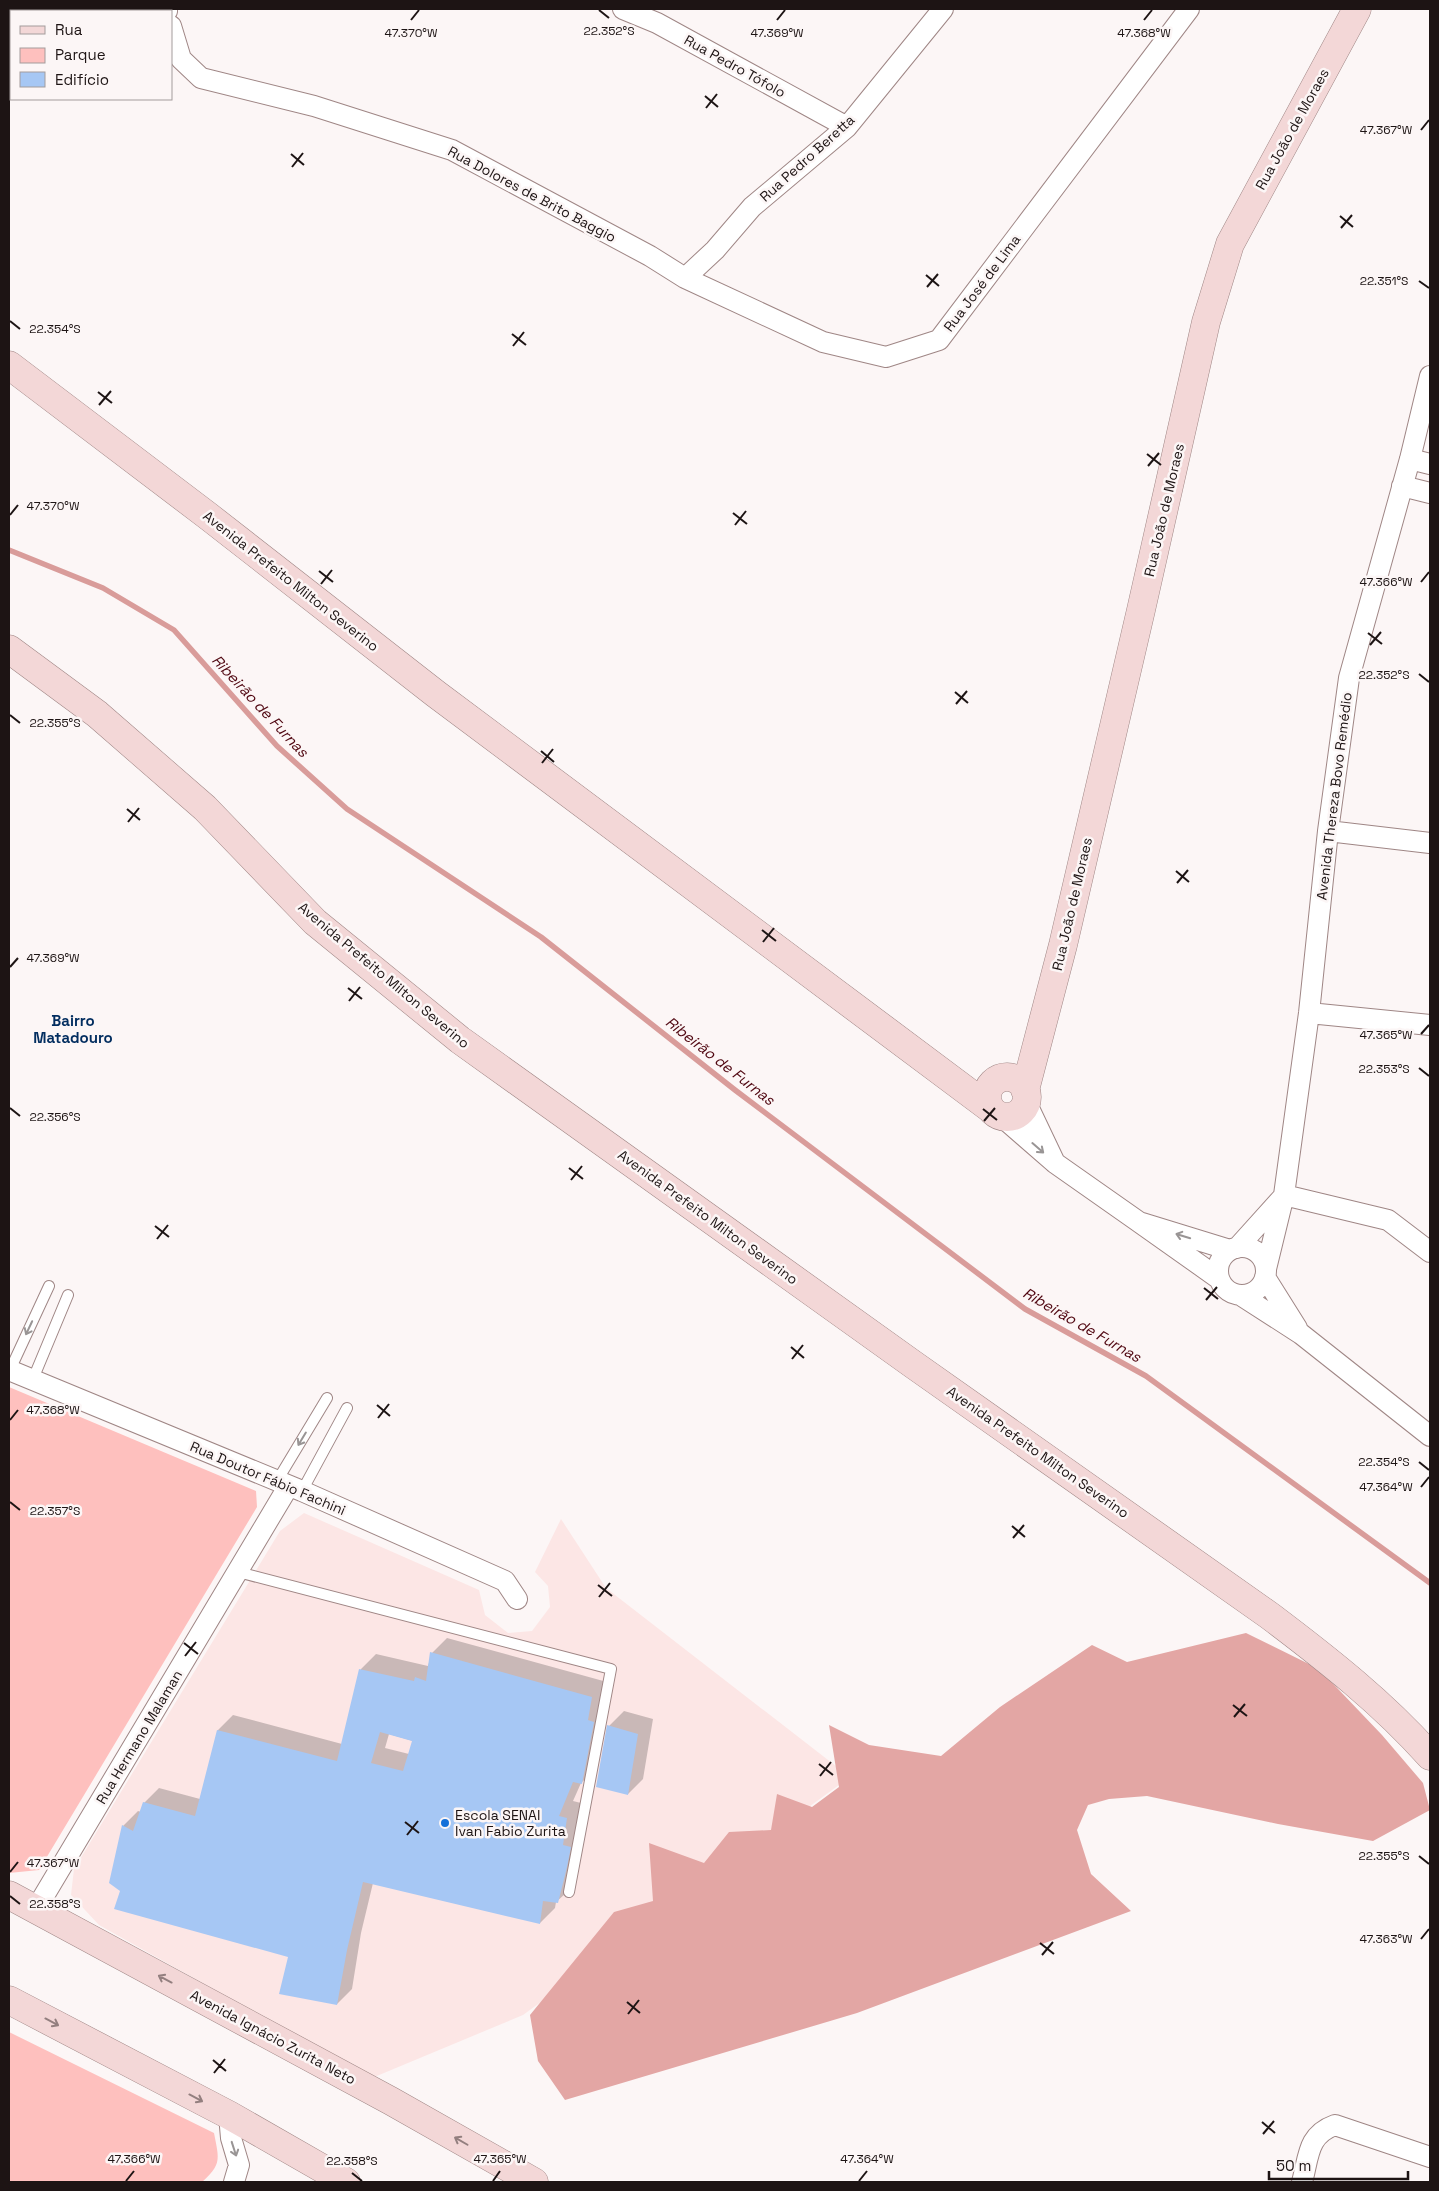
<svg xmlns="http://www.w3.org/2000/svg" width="1439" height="2191" font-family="'Space Grotesk',sans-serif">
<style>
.built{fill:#fce6e5}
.green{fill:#fec0be}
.forest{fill:#e3a6a4}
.shadow{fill:#0003;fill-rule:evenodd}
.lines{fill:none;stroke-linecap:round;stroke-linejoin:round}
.stream{stroke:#d99c9a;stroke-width:5.5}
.building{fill:#a6c7f4;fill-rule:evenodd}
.lane-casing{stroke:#9f8685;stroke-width:12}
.street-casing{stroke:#9f8685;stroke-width:22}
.secondary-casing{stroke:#9f8685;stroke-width:29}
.lane{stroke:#fff;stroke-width:10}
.street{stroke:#fff;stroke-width:20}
.secondary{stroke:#f3d7d7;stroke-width:28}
.oneway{stroke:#999595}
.oneway2{stroke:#937f7f}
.ticks{fill:none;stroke:#1d1414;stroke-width:2}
.poi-dot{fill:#1470d9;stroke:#fcf6f6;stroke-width:2}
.labels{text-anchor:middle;stroke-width:5;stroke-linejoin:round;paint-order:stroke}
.street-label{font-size:14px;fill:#1d1414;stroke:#fcf6f6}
.poi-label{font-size:14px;fill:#1d1414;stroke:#fcf6f6;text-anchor:start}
.water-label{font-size:15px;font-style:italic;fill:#500711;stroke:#fcf6f6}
.neighbourhood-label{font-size:15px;font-weight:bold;fill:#022d5f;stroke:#fcf6f6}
.ticks-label{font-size:12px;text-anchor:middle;fill:#1d1414;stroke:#fcf6f6;stroke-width:5;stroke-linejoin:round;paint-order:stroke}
</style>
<rect width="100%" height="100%" fill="#fcf6f6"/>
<path class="built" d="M304,1513L479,1590L485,1615L508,1633L532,1631L550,1607L548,1586L535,1572L561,1519L606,1588L850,1777L523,2015L372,2078L99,1925L71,1895L74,1869L280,1531Z"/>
<path class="green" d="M9,1387L256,1491L257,1507L39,1870L9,1873Z
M9,2032L214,2133C219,2159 222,2164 202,2182H9Z"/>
<path class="forest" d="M1246,1633L1319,1669L1382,1735L1423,1783L1430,1810L1373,1841L1278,1824L1147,1796L1109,1799L1088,1805L1077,1830L1091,1874L1131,1911L857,2013L565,2100L538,2061L530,2015L614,1912L653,1901L649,1843L704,1863L729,1832L771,1830L777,1794L812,1807L839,1787L829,1725L869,1745L941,1756L1000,1707L1092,1645L1127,1662Z"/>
<path class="shadow" d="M447,1638L607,1682L597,1768L581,1783L573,1801L581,1803L573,1887L556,1902L555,1908L540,1923L373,1883L361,1933L352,1989L337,2004L290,1956L122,1890L123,1826L138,1811L141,1812L144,1803L159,1788L200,1799L218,1730L233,1715L342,1744L361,1669L376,1654L428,1666L432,1653ZM389,1734L413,1741L409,1754L385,1748Z
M624,1711L653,1719L643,1779L628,1794L609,1726Z"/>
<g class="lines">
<path class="stream" d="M9,550L103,588L174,630L277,746L347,809L541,937L735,1090L1025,1309L1146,1376L1430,1583"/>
</g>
<path class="building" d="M430,1652L592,1697L588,1720L594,1722L582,1784L573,1782L559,1816L567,1818L563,1845L571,1847L567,1867L558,1903L543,1901L540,1924L363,1882L347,1950L337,2005L279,1994L288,1957L114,1909L120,1891L109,1883L122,1825L133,1831L143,1802L195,1816L217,1730L337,1761L359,1669L414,1681L415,1677L426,1681ZM380,1732L412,1741L403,1771L371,1763Z
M607,1725L638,1734L628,1795L596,1787Z"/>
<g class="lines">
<g class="lane-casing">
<path id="lane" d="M10,1370L49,1286
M33,1379L68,1295
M277,1481L327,1398
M302,1491L347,1408
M238,1572L611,1669L569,1892"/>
</g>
<g class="street-casing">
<path id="street" d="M166,9L167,11
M623,9L657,23L847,127
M39,11L45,9
M9,24L11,23
M171,26L181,59L201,78L314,106L452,150L650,256L685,278L823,342L886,357L939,340L1189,9
M685,278L715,250L752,207L847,127L943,9
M1410,459L1430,464
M1402,486L1430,493
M1328,831L1430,843
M1309,1013L1430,1025
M1001,1116L1055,1163L1026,1102
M1055,1163L1139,1222
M1284,1195L1388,1220L1430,1252
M1218 1271a24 24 0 1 1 48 0a24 24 0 1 1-48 0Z
M1237,1248L1283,1197
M1266,1269L1284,1195L1309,1013L1328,831L1349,678L1410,459L1430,376
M1265,1277L1297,1328
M1218,1278L1139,1222L1230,1250
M1242,1296L1301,1334L1430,1436
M9,1370L302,1491L505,1581L517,1599
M36,1909L288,1487
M229,2115L231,2138L239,2165L234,2182
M1302,2182C1309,2157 1307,2135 1335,2125L1430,2157"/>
</g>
<g class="secondary-casing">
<path id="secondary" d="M9,365L208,516L436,694L991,1109
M9,649L97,714L205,808L315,922L460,1040L914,1365L1270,1616C1327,1659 1383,1703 1430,1756
M987 1097a20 20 0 1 1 40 0a20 20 0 1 1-40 0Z
M1025,1090L1063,945L1141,610L1206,322L1230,244L1357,9
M9,1895L391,2101L534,2182
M9,2000L229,2115L346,2182"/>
</g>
<use href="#lane" class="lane"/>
<use href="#street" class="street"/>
<use href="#secondary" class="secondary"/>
</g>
<defs><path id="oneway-shaft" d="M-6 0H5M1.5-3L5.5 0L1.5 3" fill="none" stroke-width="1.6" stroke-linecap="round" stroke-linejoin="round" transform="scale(1.25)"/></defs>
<g class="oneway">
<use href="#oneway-shaft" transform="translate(1038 1148) rotate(41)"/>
<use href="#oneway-shaft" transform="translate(1183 1236) rotate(-163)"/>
<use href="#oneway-shaft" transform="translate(29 1328) rotate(115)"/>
<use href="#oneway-shaft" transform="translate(302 1439) rotate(121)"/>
<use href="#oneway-shaft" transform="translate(234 2149) rotate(72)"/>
</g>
<g class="oneway2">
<use href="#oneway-shaft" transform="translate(165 1979) rotate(-152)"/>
<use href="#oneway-shaft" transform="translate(52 2022) rotate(28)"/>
<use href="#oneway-shaft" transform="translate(196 2098) rotate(28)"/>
<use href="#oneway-shaft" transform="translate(461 2141) rotate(-150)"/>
</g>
<path class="ticks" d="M599,10L609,18M411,20L419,10M777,20L785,10M1144,20L1152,10M705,96L718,107M706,108L717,94M1421,130L1429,120M291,154L304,165M292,167L303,153M1340,216L1353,227M1341,228L1352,215M926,275L939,286M1419,281L1429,288M927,287L938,274M10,321L20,329M512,334L526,345M513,346L524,332M98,392L112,403M99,405L111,391M1147,454L1161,465M1148,466L1159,453M733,513L747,524M10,515L18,505M735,525L746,511M319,571L333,582M1421,582L1429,572M321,584L332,570M1368,633L1382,644M1370,645L1381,632M1419,674L1429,682M955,692L968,703M956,704L967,691M10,715L20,723M541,751L554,762M542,763L553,749M127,809L140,820M128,822L139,808M1176,871L1189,882M1177,883L1188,870M762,930L776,941M763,942L774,928M10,967L18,958M348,988L362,999M349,1001L360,987M1421,1034L1429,1025M1419,1068L1429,1076M10,1108L20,1116M983,1109L997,1120M984,1121L995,1108M569,1168L583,1179M571,1180L582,1166M155,1226L169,1237M157,1239L168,1225M1204,1288L1218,1299M1206,1300L1217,1287M791,1347L804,1358M792,1359L803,1345M377,1405L390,1416M378,1418L389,1404M10,1420L18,1410M1419,1462L1429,1470M1421,1487L1429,1477M10,1502L20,1510M1012,1526L1025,1537M1013,1538L1024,1525M598,1585L612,1596M599,1597L610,1583M184,1643L198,1654M185,1656L196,1642M1233,1705L1247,1716M1234,1717L1245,1704M819,1764L833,1775M820,1776L831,1762M405,1822L419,1833M407,1835L418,1821M1419,1856L1429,1864M10,1872L18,1862M10,1896L20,1904M1421,1939L1429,1929M1040,1943L1054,1954M1042,1955L1053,1942M627,2002L640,2013M628,2014L639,2000M213,2060L226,2071M214,2073L225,2059M1262,2122L1275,2133M1263,2134L1274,2121M352,2173L362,2181M126,2181L134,2171M493,2181L500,2171M859,2181L867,2171"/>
<circle class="poi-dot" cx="445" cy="1823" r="5"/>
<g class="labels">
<g class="street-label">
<text transform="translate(735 66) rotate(29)" y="5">Rua Pedro Tófolo</text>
<text transform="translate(1292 129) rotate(-61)" y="5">Rua João de Moraes</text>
<text transform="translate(807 158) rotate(-42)" y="5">Rua Pedro Beretta</text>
<text transform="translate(532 194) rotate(28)" y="5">Rua Dolores de Brito Baggio</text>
<text transform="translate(982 283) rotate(-53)" y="5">Rua José de Lima</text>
<text transform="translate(1164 510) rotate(-77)" y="5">Rua João de Moraes</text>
<text transform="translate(291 581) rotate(38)" y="5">Avenida Prefeito Milton Severino</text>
<text transform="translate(1334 796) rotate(-83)" y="5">Avenida Thereza Bovo Remédio</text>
<text transform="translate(1072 904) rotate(-77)" y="5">Rua João de Moraes</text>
<text transform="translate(384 975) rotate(40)" y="5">Avenida Prefeito Milton Severino</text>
<text transform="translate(708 1217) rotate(36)" y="5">Avenida Prefeito Milton Severino</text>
<text transform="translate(1038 1452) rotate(35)" y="5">Avenida Prefeito Milton Severino</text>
<text transform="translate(268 1478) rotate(23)" y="5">Rua Doutor Fábio Fachini</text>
<text transform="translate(139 1737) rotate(-59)" y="5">Rua Hermano Malaman</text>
<text transform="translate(273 2037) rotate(28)" y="5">Avenida Ignácio Zurita Neto</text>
</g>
<g class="poi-label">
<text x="455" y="1820">Escola SENAI<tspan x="455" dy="16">Ivan Fabio Zurita</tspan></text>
</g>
<g class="water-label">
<text transform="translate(260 706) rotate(47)" y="5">Ribeirão de Furnas</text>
<text transform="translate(720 1061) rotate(38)" y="5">Ribeirão de Furnas</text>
<text transform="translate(1082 1325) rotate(30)" y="5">Ribeirão de Furnas</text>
</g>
<g class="neighbourhood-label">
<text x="73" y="1026">Bairro<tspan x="73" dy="17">Matadouro</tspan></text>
</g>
</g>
<g class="ticks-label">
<text x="609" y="35">22.352°S</text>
<text x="411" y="37">47.370°W</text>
<text x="777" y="37">47.369°W</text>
<text x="1144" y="37">47.368°W</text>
<text x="1386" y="134">47.367°W</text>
<text x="1384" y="285">22.351°S</text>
<text x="55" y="333">22.354°S</text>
<text x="53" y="510">47.370°W</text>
<text x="1386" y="586">47.366°W</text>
<text x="1384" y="679">22.352°S</text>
<text x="55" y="727">22.355°S</text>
<text x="53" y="962">47.369°W</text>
<text x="1386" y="1039">47.365°W</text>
<text x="1384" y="1073">22.353°S</text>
<text x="55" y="1121">22.356°S</text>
<text x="53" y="1414">47.368°W</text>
<text x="1384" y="1466">22.354°S</text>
<text x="1386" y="1491">47.364°W</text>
<text x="55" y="1515">22.357°S</text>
<text x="1384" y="1860">22.355°S</text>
<text x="53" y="1867">47.367°W</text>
<text x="55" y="1908">22.358°S</text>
<text x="1386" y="1943">47.363°W</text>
<text x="134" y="2163">47.366°W</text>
<text x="500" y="2163">47.365°W</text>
<text x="867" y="2163">47.364°W</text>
<text x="352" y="2165">22.358°S</text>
</g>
<rect width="1439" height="2191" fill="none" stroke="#1d1414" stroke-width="20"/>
<rect x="10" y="10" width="162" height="90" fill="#fcf6f6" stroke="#a39c9c"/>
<rect x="20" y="26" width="25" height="8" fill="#f3d7d7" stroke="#a39c9c"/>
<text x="55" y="35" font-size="15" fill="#1d1414">Rua</text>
<rect x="20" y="48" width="25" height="15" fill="#fec0be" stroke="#a39c9c"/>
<text x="55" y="60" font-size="15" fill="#1d1414">Parque</text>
<rect x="20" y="72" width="25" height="15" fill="#a6c7f4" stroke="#a39c9c"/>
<text x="55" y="85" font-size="15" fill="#1d1414">Edifício</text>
<path d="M1269 2171v8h139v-8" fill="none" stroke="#1d1414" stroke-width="2.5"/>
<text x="1276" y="2171" font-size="15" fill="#1d1414" stroke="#fcf6f6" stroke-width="4" paint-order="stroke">50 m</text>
</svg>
